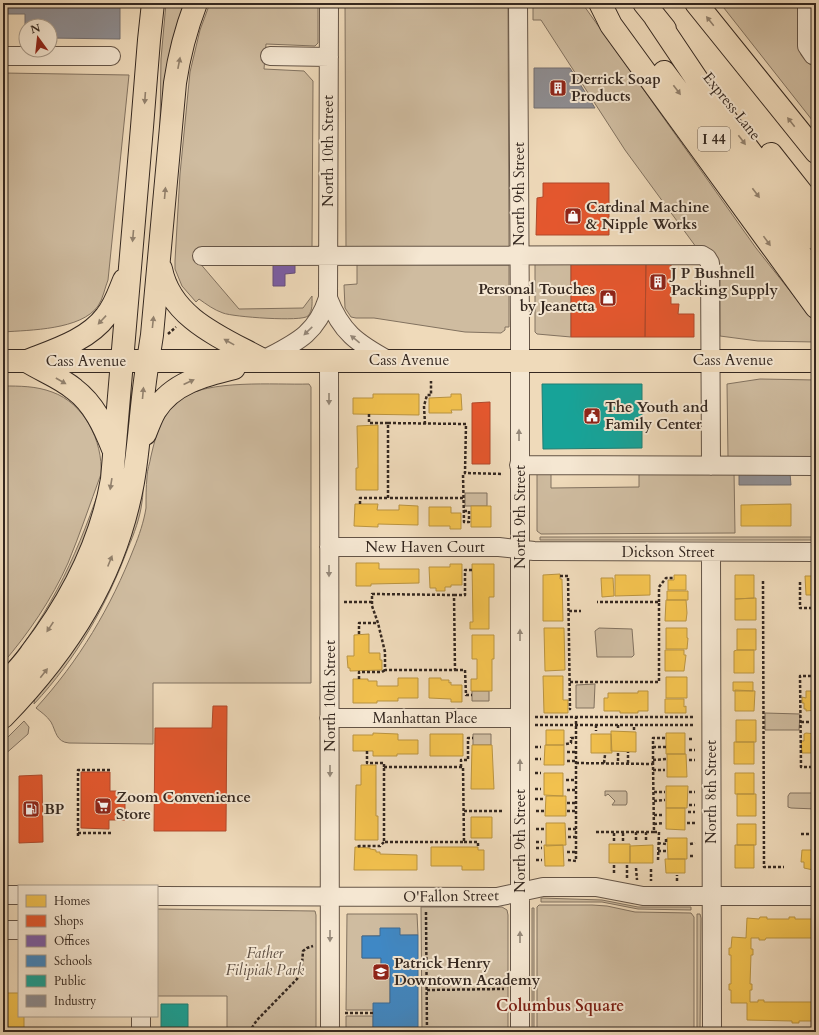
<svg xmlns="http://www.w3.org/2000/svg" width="819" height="1035" font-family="Cardo,serif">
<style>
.green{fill:#cfbca0;stroke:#827260}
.homes{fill:#f2c14e;stroke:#b99340}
.shops{fill:#e4572e;stroke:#b0492a}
.offices{fill:#7b5ea7;stroke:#664e7e}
.schools{fill:#3f88c5;stroke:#3c6b94}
.public{fill:#17a398;stroke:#207e74}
.industry{fill:#8d8d92;stroke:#736f70}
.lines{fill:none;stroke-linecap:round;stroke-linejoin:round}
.minor-casing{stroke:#645446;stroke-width:20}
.major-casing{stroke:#352820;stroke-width:24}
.highway-casing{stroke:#352820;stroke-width:24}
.path{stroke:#352820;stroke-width:2.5;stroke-dasharray:3 2;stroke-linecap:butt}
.minor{stroke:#f5e7d2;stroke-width:18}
.major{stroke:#efdaba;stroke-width:22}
.highway{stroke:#efdaba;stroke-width:22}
.oneway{fill:#92816d}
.oneway2{fill:#958879}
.labels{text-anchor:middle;stroke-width:4;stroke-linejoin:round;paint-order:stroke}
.shield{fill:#f5e7d2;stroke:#6f6155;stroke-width:1}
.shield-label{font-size:14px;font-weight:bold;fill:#352820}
.poi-label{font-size:15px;font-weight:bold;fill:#352820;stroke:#f5e7d2;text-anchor:start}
.street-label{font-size:15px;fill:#352820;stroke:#f5e7d2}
.park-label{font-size:15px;font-style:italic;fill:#5c4d40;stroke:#f5e7d2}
.neighbourhood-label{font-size:16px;font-weight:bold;fill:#7a1f14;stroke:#f5e7d2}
</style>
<rect width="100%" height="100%" fill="#efdaba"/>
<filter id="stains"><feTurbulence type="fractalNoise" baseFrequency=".005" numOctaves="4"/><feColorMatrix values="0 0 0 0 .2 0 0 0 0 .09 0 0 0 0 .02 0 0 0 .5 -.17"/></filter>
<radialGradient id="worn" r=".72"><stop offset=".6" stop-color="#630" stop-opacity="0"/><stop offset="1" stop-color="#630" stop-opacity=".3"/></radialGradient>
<path class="green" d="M166,3H188L160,129L161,59Z
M210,3H318V43L315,46L266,44L264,69L304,71L313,81L312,249L198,261L239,309L303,308L312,296C312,303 313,310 308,316C302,322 233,317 223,313C214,310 206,304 199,299L196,302L182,286L175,269V261L180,174L190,72L200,30Z
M345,3H508L509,251H346Z
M533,3H582L756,248L816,324V342L758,341L720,336V269L718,262L699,251L625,150L541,20H533Z
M720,3H801V55L808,63L816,68V125Z
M3,73L129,75L108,280C105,287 103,299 98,306C81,330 30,330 3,332Z
M509,259V327H505V330L501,333L465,332L374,318H356L351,317L345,308L344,285L357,284V260Z
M535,259H571V337L537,334L535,332Z
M760,379L816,380V459L728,457L727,384Z
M309,384L311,387V683H153V744L69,743C56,742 56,731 51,722C47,716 41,712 36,708C79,661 111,607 134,548C139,536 144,521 146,508C146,497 146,487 147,477C147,470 150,463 151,456C156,435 161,413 181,399C207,379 275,385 309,384Z
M3,386C20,386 36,386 52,392C84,403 103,441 101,474C90,504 80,534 68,563C52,599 28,634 3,663Z
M639,470L734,471L735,533L541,534L537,531V471H551V488L639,487Z
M104,476L97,515L51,613L3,672V669C53,612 80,547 104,476Z
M143,484C143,490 143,496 142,502C140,518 134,534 128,548C107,605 76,659 34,704L35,696Z
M465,493H487V506H465Z
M540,537H816V540H540Z
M599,628L632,629L634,655L632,657H597L595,631Z
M595,684L594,708H576V685Z
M472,691H489V701H472Z
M765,713L800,714L799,730H765Z
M24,721L29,727L28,734L3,756V742Z
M473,734H491V745H473Z
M605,791H626L627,793V803L626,805H612L615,801L608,794L605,796Z
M790,793H816V809L791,808L788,807V796Z
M541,898L602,900L638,907H691V910L638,909L602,902H541Z
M539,905H592L607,906L635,912L691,913L694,917V1032H537V907Z
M421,907H502L507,910L508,915V1032H422Z
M532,908H534V1032H532Z
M157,909L315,911L316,915V1032H227V996H157Z
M347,914H417L418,935L362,936V958H381V967H390V1003L373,1010H346Z
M697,914H700L701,918L700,1032H697Z
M346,1016H373V1032H346Z"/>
<path class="homes" d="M373,394H419V415L353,414V398H373Z
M451,394H461L462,410H451L452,413H429V398L451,397Z
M378,425V490H356V468H358L357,426Z
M355,504H378L377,510H399V505L418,506V525L378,524V527L354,526Z
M791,504V526H741V505Z
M471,506H491V527H471Z
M429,507H451V513H461V529H450V526H429Z
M356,563H379V569H419V583L371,584V586H356Z
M450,564H462V585H451V587H445V591H436V588H430L429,567H450Z
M472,564H494V597H489V629H470V622H473Z
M560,574V579H562L563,621H543V575Z
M615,575H650V595L615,596Z
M674,575H686V590H668V580H674Z
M735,575H754V598L735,599Z
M805,576H816V595H806Z
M601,578H613L614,596L602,597Z
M667,591H688V600H667Z
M756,598V620H735V599Z
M666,600H686L687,613L686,621H665Z
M544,628H564L565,670L545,671Z
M666,628H687V638H688L687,649H666Z
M737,629H756V650H737Z
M369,634V653H380V660H382V670L350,671V668H348L347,656H354V635Z
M472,635H494V659H492V691H471V679H477V659H472Z
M665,650H684V655H686L684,671H665Z
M737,650H754V673H734V651Z
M543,676H563V700H568V713H544Z
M666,677H687V698H666Z
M398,678H418V698H398V701H377V703H353V679H368V681H377V686H398Z
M429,678H441V680H449V683L451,682V685H462V702H451V699L429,698Z
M733,682H753V691H733Z
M735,690L755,691L754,711H735Z
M638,691H648V711H638V713H620V711H604V698H608V693H638Z
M806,691H816V710L806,711V709H804V703H802V697L806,698Z
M665,699H684V707L686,706V713H665Z
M736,720H756V742H736Z
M546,730H564V745H546Z
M611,731L636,732V752L611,751Z
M373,733L398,734V740H418V754H397V756H373V751H353V735H373Z
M666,733H685V754H666Z
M806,733L816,734V753H802L801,741H804V734Z
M430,734H463V756H430Z
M591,734H611L612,753H591Z
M734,742H754V764H734Z
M472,745H492L494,789H471Z
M545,745H564V765H544Z
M667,754H686L687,777H667Z
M361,765H376V816H378V840H355L356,785H361Z
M544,773H563V796L544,795Z
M735,773H754V794H735Z
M666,786H688L687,808H666Z
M737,794H756V816H737Z
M546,796H566V816H545Z
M666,808H685V830L666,829Z
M471,817H492V838H471Z
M546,823H565L566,845L546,846Z
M737,824H756V845H737Z
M667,838H687V859H668Z
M609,844H630V863H609Z
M544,845H563L564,866H545Z
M653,845V863H630V846Z
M735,845H754V868H735Z
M355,847L370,848V849L376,850V852H380V854L417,855V870H354Z
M431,847H478V850H484V870H462V866H431Z
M802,850H816V868H814L813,870L804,868V862H801Z
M665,859H685V873H666Z
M760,917H767V919H789V917H795V919H816V938H766L765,940H759V938H751V949H753V955H751L750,984H752V990H750V1002H758V1000H764V1002H812V1021H799V1023H792V1021L747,1020V1003H731V990H729V984H731V955H729V948H731L732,937L746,938L747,918L759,919Z
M5,993H19V1016H24V1032H5Z"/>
<path class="shops" d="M543,183H609V235H536L537,198L543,197Z
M571,259H646L645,337H571Z
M646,259H671V304H679L678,314H694V337H645Z
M490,402V464H472V403Z
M213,706H227L226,831H154L155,728H212Z
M81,772H110V791H125V820H109V829L81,828Z
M42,775L43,842L19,843V776Z"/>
<path class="offices" d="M273,260H295V273L285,274V286H273Z"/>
<path class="schools" d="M380,928H400V935H418V1032H373V1003H390V967H381V958H362V936H380Z"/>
<path class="public" d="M542,384H642V448L543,449Z
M161,1004H188V1032H161Z"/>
<path class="industry" d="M3,3H120V39L50,38V26H26V38H25V14H3Z
M534,68H570L595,108H534Z
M739,473H790L791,485H739Z"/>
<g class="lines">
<g class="minor-casing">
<path id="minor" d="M518,3L520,330V1032
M807,3V46L813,55H816
M3,56H111
M270,56L329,57
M202,256L702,255L707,258L710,263L711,466
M328,298C341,332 357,343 388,360
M263,360C295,343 316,335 328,298L329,3
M329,360L330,1032
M519,465L816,466
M329,547H499L534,551L816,552
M711,552L712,1032
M329,718H520
M3,895H19
M157,896L497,897L543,887H596L643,896H816
M3,930H19
M141,1016V1032"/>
</g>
<g class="major-casing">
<path id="major" d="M3,361H816
M28,362C43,371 61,378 74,389C94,404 104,426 113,449
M145,434C148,426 151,418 155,411C172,383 205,375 234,368
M3,686C12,675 23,665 31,653C70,602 101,543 112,479L122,361
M3,717C69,649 116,576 133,482C140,442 141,401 148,361"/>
</g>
<g class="highway-casing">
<path id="highway" d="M600,3L611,25L816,307
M644,3L665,29
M696,3L816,152
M655,17L704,90L816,239
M664,72L816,275
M771,154L816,211
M161,269C171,319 223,338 263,360
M27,361C55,350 88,340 106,316C115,305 119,292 124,280
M122,361L142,127L149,40L153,3
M148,361L152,335L175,83C179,56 186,29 196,3"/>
</g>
<path class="path" d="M168,334L176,327
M369,414V423H388
M425,424L424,406L427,395H431V381
M463,498H388V423L466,424L465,473L503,474
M360,504V498H389
M464,511H469V522H464L463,474L465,473
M560,576H568L570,709H569
M763,581L764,867H784
M800,582V608H816
M454,595H465V570H472
M344,602H372
M659,602V587L666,578H674
M569,611H581
M359,634V623H378L372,606V594L454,595L455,670H385V652L378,623
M455,670H465L466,695H472
M816,676H800L801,767H816
M359,679V672H382L385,670
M570,682H659V602H597
M535,717H695
M801,722H816
M535,725H694
M596,725V731
M618,725V730
M634,730V725
M689,739H694
M566,744L571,743V738H576
M535,747H541
M653,747H666
M689,750H695
M367,751V763H384V767
M567,752H576
M618,753V763
M535,759H541
M653,760L667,759
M689,760H695
M567,761H576
M576,763L653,764L654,832H595
M604,763L605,755
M628,763V752
M653,764V738H666
M384,767H463L464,842H384Z
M461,767V760H468V738H473
M653,770H665
M535,773H541
M566,780H576
M535,789H541
M567,790H576
M654,792H665
M689,792H695
M535,799H544
M654,801L665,800
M567,803H576
M689,805H695
M464,811H504
M536,811H544
M567,811H576
M688,812H695
M654,815H664
M687,823H695
M654,824L664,823
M536,829H545
M568,829H576
M636,832V842
M646,832V840
M654,832H659L658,860
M78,833H113
M801,834H816
M78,836V770H110
M568,837H576
M614,841V832
M623,841V832
M464,842H478V847
M536,842H542
M658,843L666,844V839
M690,844L695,843
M358,847L359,846H380L384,842
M536,848H542
M658,851H666
M567,852H576
M690,856H695
M536,860H542
M568,860L576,861V717
M614,865V874
M627,865V878
M636,868L637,880
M651,869V881
M677,881V875
M426,912L427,1032
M427,990L504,989
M345,1013H373
M727,1031H813
M249,1032L257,1020L297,979L302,964L303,951L307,948L313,946"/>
<use href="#minor" class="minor"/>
<use href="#major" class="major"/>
<use href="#highway" class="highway"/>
</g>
<defs><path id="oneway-solid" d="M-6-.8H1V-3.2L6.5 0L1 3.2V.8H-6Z"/></defs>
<g class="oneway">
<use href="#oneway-solid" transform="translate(710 21) rotate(-129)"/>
<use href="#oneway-solid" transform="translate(179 63) rotate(-79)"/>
<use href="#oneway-solid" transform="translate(677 90) rotate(53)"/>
<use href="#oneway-solid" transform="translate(145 98) rotate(94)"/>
<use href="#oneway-solid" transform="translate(791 122) rotate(-128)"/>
<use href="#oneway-solid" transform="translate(742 140) rotate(53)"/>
<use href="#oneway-solid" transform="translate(165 193) rotate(-85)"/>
<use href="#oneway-solid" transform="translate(756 193) rotate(53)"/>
<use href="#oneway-solid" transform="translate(133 236) rotate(95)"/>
<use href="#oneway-solid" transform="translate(767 241) rotate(54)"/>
<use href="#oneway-solid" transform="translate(102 320) rotate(133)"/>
<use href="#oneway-solid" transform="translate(153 322) rotate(-84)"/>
<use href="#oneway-solid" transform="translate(229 342) rotate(-151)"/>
<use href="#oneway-solid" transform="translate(61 381) rotate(30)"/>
<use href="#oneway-solid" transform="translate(189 382) rotate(-25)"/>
<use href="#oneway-solid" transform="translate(143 393) rotate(-85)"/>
<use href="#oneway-solid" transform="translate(111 484) rotate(99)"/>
<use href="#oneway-solid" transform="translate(110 561) rotate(-68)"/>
<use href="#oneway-solid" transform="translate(50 627) rotate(124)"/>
<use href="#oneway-solid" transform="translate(44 673) rotate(-52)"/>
</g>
<g class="oneway2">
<use href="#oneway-solid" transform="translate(308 331) rotate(136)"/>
<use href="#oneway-solid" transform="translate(355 339) rotate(-141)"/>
<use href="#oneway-solid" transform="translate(329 399) rotate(90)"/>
<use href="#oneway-solid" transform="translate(519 435) rotate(-90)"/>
<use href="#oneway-solid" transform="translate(329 571) rotate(90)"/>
<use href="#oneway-solid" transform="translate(520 635) rotate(-90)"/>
<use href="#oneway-solid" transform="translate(520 765) rotate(-90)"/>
<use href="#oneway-solid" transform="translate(330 771) rotate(90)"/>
<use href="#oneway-solid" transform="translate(330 936) rotate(90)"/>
<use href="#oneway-solid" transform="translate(520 937) rotate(-90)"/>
</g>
<defs>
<g id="building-square" transform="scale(0.9)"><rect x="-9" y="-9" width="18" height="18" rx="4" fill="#8f2418" stroke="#f5e7d2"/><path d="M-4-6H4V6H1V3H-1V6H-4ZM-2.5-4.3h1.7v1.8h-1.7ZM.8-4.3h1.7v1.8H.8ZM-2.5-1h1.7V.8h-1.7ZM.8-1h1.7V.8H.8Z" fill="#fff"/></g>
<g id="shop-square" transform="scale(0.9)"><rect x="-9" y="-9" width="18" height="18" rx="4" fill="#8f2418" stroke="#f5e7d2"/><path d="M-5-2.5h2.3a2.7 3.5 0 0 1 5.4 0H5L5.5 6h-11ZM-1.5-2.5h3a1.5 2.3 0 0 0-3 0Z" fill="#fff"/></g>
<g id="civic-square" transform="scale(0.9)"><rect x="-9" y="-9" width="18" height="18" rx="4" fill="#8f2418" stroke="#f5e7d2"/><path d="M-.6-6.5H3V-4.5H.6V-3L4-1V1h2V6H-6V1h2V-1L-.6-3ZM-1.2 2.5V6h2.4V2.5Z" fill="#fff"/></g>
<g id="supermarket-square" transform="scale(0.9)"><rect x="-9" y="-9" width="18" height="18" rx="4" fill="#8f2418" stroke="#f5e7d2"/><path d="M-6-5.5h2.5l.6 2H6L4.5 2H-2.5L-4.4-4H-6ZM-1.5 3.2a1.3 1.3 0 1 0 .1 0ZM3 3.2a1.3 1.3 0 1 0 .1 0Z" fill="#fff"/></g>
<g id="fuel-square" transform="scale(0.9)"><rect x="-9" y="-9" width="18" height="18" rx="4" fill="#8f2418" stroke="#f5e7d2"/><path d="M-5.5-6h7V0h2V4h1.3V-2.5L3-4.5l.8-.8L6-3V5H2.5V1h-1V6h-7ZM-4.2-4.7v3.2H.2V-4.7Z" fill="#fff"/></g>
<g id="school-square" transform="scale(0.9)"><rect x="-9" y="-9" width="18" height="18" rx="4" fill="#8f2418" stroke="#f5e7d2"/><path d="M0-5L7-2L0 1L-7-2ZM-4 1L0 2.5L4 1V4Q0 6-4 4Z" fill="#fff"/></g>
</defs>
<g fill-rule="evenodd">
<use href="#building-square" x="558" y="88"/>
<use href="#shop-square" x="573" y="216"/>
<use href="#building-square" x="658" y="282"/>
<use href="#shop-square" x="608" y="298"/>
<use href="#civic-square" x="592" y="416"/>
<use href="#supermarket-square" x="103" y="806"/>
<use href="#fuel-square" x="31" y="809"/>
<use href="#school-square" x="381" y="972"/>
</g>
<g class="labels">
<rect class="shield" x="698" y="127" width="32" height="24" rx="3"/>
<g class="shield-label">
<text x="714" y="144">I 44</text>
</g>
<g class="poi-label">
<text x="571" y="84">Derrick Soap<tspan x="571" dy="17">Products</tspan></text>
<text x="586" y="212">Cardinal Machine<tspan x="586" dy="17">&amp; Nipple Works</tspan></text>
<text x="671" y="278">J P Bushnell<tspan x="671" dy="17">Packing Supply</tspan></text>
<text x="595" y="294" text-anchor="end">Personal Touches<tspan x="595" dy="17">by Jeanetta</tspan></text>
<text x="605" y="412">The Youth and<tspan x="605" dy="17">Family Center</tspan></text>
<text x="116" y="802">Zoom Convenience<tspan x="116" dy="17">Store</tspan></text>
<text x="44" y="814">BP</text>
<text x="394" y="968">Patrick Henry<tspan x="394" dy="17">Downtown Academy</tspan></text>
</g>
<g class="street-label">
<text transform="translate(732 106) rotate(51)" y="5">Express Lane</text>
<text transform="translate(328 151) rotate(-90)" y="5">North 10th Street</text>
<text transform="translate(519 194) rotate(-90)" y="5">North 9th Street</text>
<text x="409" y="365">Cass Avenue</text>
<text x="733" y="365">Cass Avenue</text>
<text x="86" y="366">Cass Avenue</text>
<text transform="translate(520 517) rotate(-90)" y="5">North 9th Street</text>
<text x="425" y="552">New Haven Court</text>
<text x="668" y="557">Dickson Street</text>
<text transform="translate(330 696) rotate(-90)" y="5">North 10th Street</text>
<text x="425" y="723">Manhattan Place</text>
<text transform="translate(711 792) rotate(-90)" y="5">North 8th Street</text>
<text transform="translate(520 841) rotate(-90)" y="5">North 9th Street</text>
<text transform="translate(451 896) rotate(-1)" y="5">O'Fallon Street</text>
</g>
<g class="park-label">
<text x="265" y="958">Father<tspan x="265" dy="17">Filipiak Park</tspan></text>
</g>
<g class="neighbourhood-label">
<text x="560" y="1011">Columbus Square</text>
</g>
</g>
<rect width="819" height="1035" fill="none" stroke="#efdaba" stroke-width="16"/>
<rect x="4" y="4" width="811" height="1027" fill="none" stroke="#352820" stroke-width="2"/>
<rect x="8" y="8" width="803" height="1019" fill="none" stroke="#352820"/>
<rect x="18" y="885" width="140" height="132" fill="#f5e7d2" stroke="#a89b8b"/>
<rect x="26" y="895" width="20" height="12" fill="#f2c14e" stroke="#a89b8b"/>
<text x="54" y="905" font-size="12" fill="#352820">Homes</text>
<rect x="26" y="915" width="20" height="12" fill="#e4572e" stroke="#a89b8b"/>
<text x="54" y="925" font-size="12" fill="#352820">Shops</text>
<rect x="26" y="935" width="20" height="12" fill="#7b5ea7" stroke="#a89b8b"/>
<text x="54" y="945" font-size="12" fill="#352820">Offices</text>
<rect x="26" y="955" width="20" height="12" fill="#3f88c5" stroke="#a89b8b"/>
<text x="54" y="965" font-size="12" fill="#352820">Schools</text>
<rect x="26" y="975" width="20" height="12" fill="#17a398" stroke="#a89b8b"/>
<text x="54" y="985" font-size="12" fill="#352820">Public</text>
<rect x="26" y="995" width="20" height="12" fill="#8d8d92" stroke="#a89b8b"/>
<text x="54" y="1005" font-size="12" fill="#352820">Industry</text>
<g transform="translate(38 38) rotate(345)"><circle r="19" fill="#f5e7d2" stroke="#a89b8b"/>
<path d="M0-3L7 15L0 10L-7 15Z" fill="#8f2418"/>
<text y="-6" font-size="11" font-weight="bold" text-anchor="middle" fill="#352820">N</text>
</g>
<rect width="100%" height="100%" filter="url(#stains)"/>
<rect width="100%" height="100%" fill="url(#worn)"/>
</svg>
